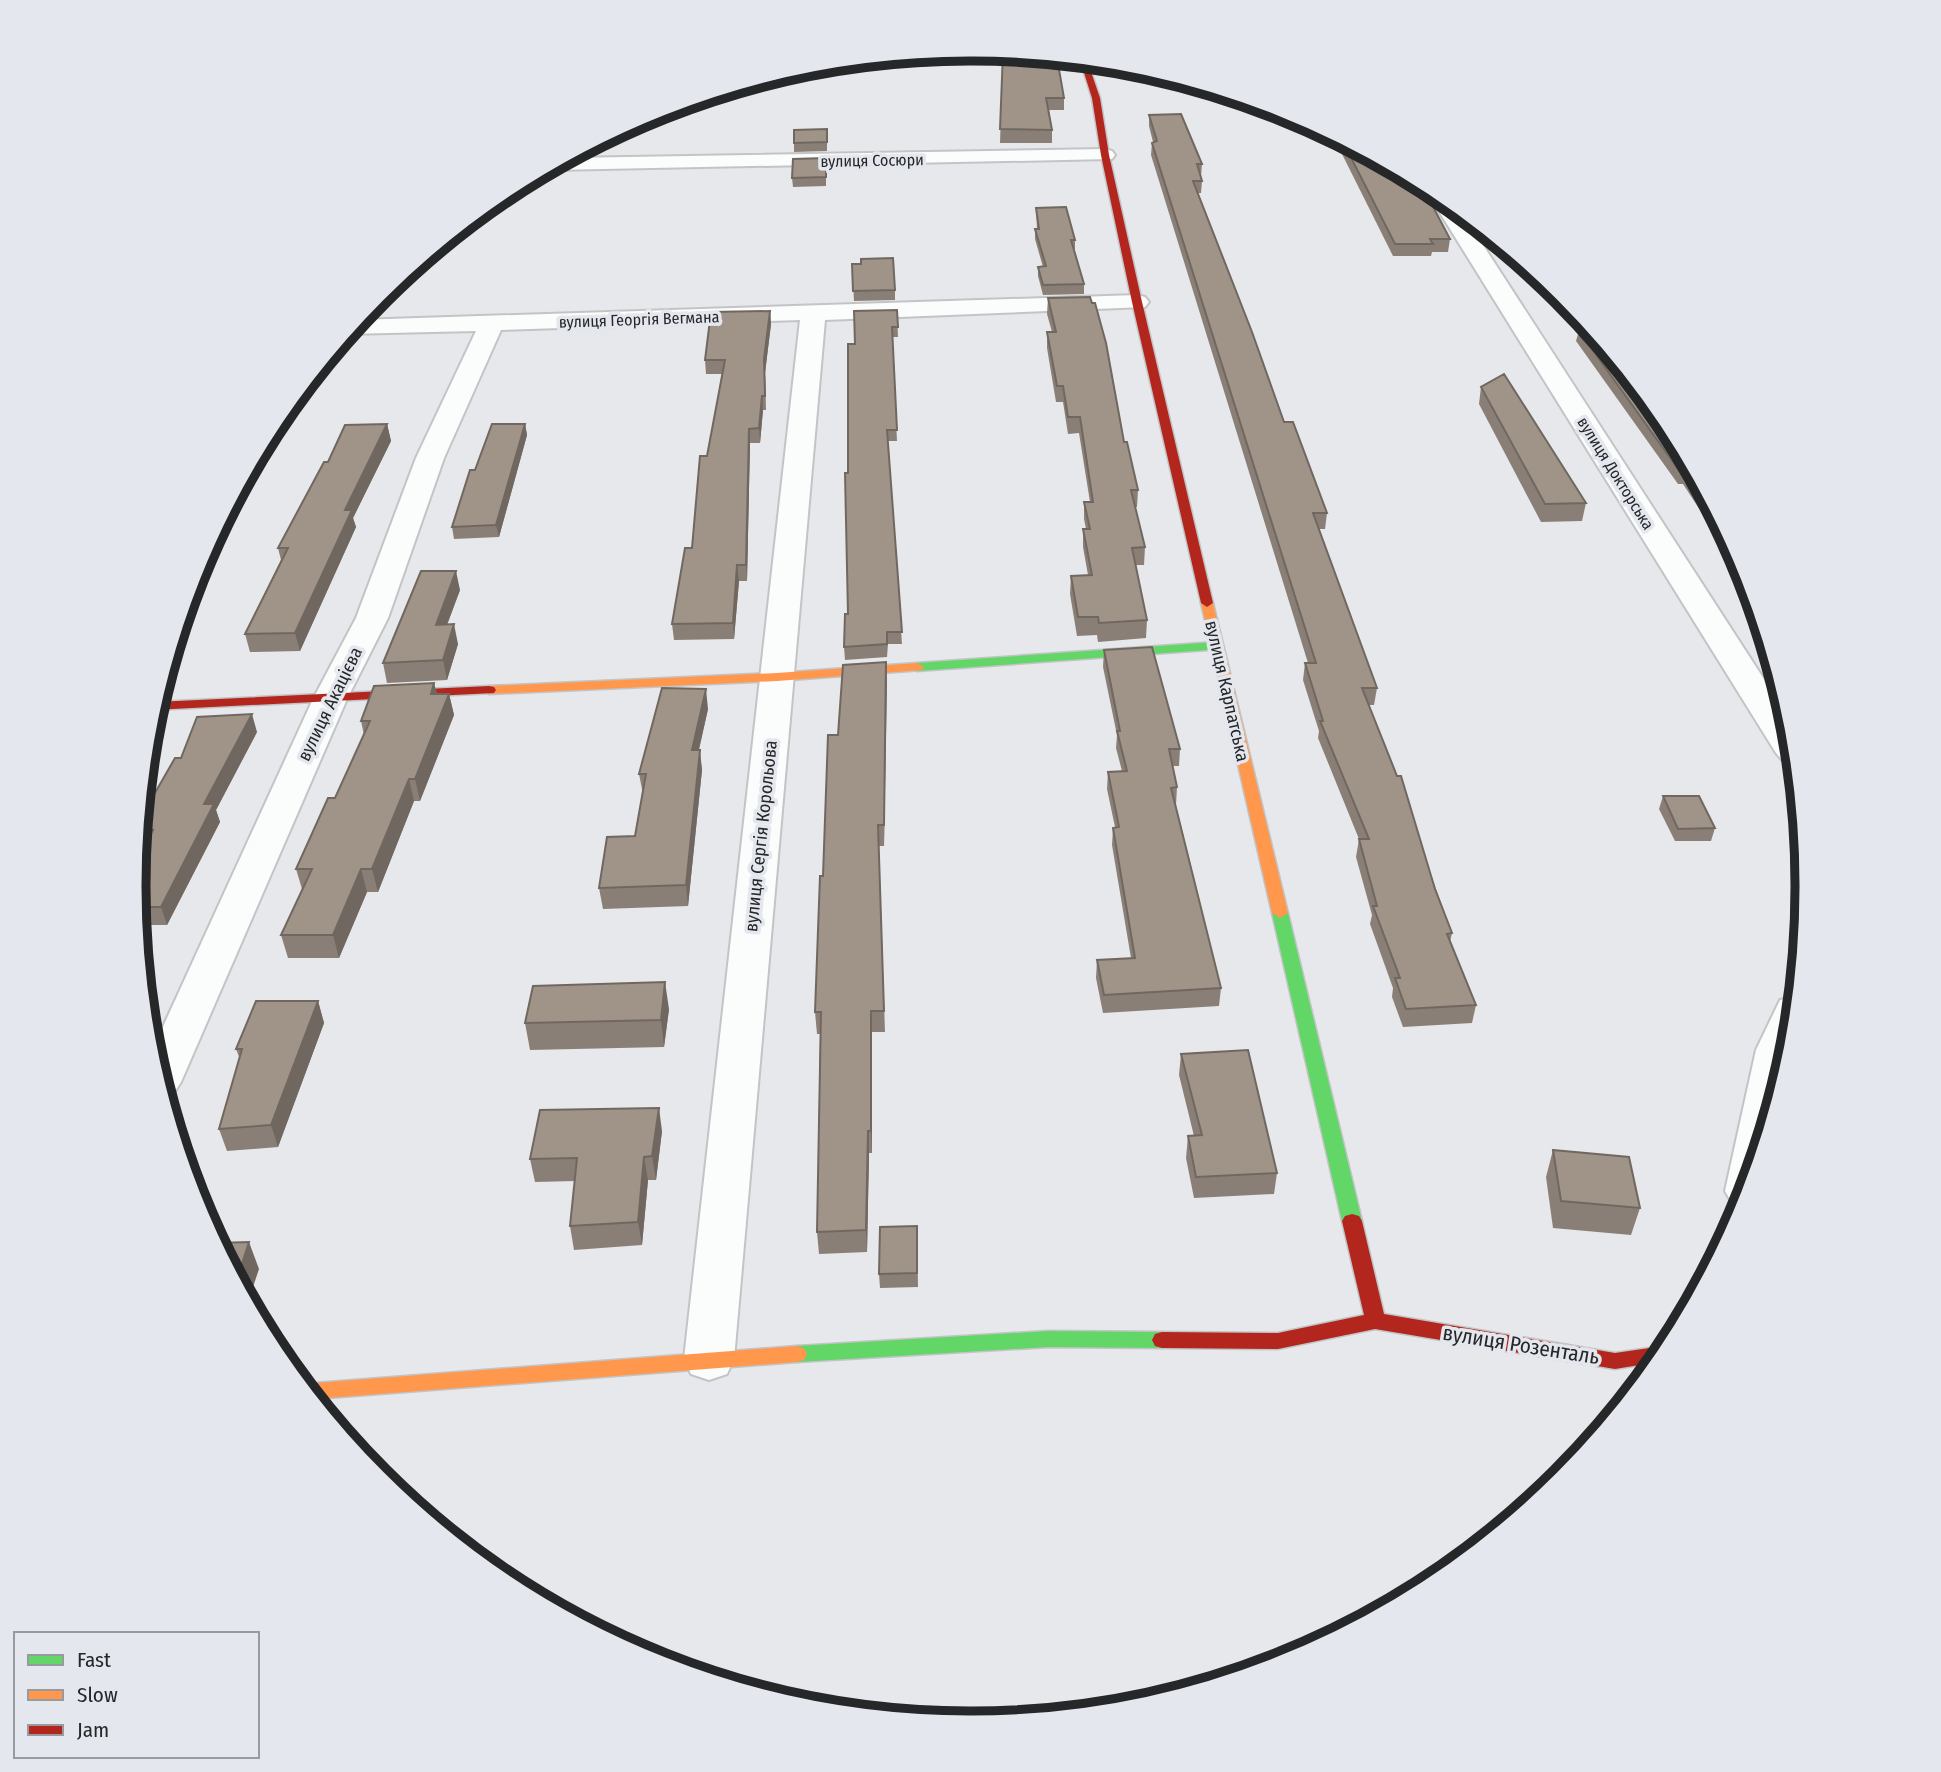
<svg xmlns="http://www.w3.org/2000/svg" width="1941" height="1772" font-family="'Fira Sans Condensed',sans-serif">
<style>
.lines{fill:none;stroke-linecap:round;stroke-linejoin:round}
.street-casing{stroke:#c3c4c6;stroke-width:4}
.fast-casing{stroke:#c3c4c6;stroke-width:3}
.slow-casing{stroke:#c3c4c6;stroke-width:3}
.jam-casing{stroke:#c3c4c6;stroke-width:3}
.street{fill:#fbfcfc;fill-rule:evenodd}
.fast{fill:#63d668;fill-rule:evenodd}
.slow{fill:#ff974d;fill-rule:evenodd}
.jam{fill:#b3261e;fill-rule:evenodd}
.wall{fill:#8a7f76}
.shaded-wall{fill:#706860}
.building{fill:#a09489;stroke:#706860;stroke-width:2}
.labels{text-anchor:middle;stroke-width:7;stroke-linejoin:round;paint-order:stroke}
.far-street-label{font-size:16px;fill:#252729;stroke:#e4e7ed}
.street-label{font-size:18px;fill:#252729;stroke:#e4e7ed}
.near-street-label{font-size:21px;fill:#252729;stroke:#e4e7ed}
.rim{fill:none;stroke:#252729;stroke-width:9}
</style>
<rect width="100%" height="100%" fill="#e6e8eb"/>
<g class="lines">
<g class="street-casing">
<path id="street" d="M1105,149L1112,151L1115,155L1112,159L554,170L547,168L566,158Z
M1431,187L1461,211L1791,721L1795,763L1782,760L1776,753L1427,192Z
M1137,295L1145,297L1149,302L1145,307L825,320L734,1359L727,1374L709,1380L691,1374L684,1359L800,320L501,330L444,458L388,618L347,699L181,1082L174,1093L164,1096L151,1053L313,699L356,618L416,458L476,331L346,334L357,320Z
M1797,996L1791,1050L1743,1207L1732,1203L1725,1191L1756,1050L1780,1000Z"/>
</g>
<g class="fast-casing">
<path id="fast" d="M1216,642L1221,643V649L917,671L910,667L917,663Z
M1280,908L1288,913L1362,1221L1359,1226L1352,1228L1345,1226L1342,1221L1272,913Z
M1049,1331L1162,1332L1169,1334L1172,1340L1169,1346L1162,1348L1049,1347L797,1362L790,1360L787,1354L790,1348L797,1346Z"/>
</g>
<g class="slow-casing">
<path id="slow" d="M1207,599L1213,603L1288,913L1280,918L1272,913L1201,603Z
M917,663L924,667L922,670L777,681L489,694L482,690L489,686L777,673Z
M797,1346L804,1348L807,1354L804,1360L797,1362L314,1399L302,1384Z"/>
</g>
<g class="jam-casing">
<path id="jam" d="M1080,60H1087L1100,98L1109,155L1142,302L1213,603L1207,607L1201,603L1132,302L1101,155L1092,98Z
M489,686L494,687L496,690L494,693L153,710L156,702Z
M1352,1214L1359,1216L1362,1221L1384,1314L1615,1353L1670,1345L1658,1362L1615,1369L1375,1329L1278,1349L1162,1348L1155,1346L1152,1340L1155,1334L1162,1332L1278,1333L1364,1315L1342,1221L1345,1216Z"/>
</g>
<use href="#street" class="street"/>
<use href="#fast" class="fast"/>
<use href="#slow" class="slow"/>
<use href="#jam" class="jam"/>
</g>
<path class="wall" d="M1003,52L1063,58V69L1059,70L1064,98V110H1049L1052,130V143H1000Z
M1149,115L1202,164L1201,176L1202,181L1201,193H1198L1284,422L1327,513L1325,529H1319L1377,688L1374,705H1369L1452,933L1450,942L1476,1005L1472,1023L1403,1027L1392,997L1393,988L1370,924L1372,915L1356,857L1359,839L1318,738L1319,731L1303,680L1305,663H1308L1151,155L1152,143L1153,142L1149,126Z
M827,129V151L794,152V143Z
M1325,131L1420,182L1450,239L1448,252H1432L1431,256H1393L1335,140H1330Z
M826,158V186L793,187L792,178Z
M1036,208L1075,240V249H1074L1084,284V294L1043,295L1038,276V267H1043L1035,239V229H1037Z
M852,264H861L895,290V300L854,301Z
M1527,265L1539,275H1534Z
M1048,298L1124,442L1138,490L1137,507H1135L1145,547L1144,565H1136L1147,620L1146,638L1098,642L1097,635L1077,636L1070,594L1071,576L1088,575L1083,547V529H1086L1084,519V502H1090L1079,433L1068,434L1063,402H1056L1047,348V332H1052L1047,314Z
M897,310L898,337H892L897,441H888L902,644H888L887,657L845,660L844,647L848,614V473L855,344Z
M770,311L771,324L765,373L766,410H763L760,443H750L747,581H739L734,639L674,640L672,624L692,548L722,374H706L705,360Z
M1579,331L1667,421L1744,566L1747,576H1743L1683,484H1678L1576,341Z
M1481,387L1586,503L1582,521L1541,522L1479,404Z
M387,424L391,441L353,518L356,527L300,651L250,652L245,634L281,560L278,548L328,462Z
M525,424L527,435L499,537L454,539L452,527Z
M460,590L447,624L458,644L447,680L387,683L383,663Z
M1104,650L1180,749L1179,766H1173L1177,787L1176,805L1221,988L1219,1006L1103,1013L1096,978L1097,960L1131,958L1112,845L1113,828L1115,827L1107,789L1108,772L1122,771L1116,748L1117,735L1103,667Z
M886,662L884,846H879L885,1032H872V1153H869L867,1252L819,1254L817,1232L820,1034H817L815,1012L823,876Z
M434,683L437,694H449L454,715L420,801H414L378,892H367L339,958H288L281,935L302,889L296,869L335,798L364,735L361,721Z
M708,709L699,750L702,770L688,906L603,909L599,888L635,836L643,794L639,774Z
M257,732L216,810L220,822L167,925H137L134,886L143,848H140L138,841L140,819L181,758Z
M1663,796L1715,828L1711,841H1675L1659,809Z
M318,1001L324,1023L278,1147L227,1151L219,1129L240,1059L236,1049Z
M669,1009L664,1047L530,1050L525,1023Z
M1181,1054L1277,1173L1274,1194L1194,1198L1186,1158L1188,1136H1194L1179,1075Z
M662,1131L656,1180H648L642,1245L574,1250L570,1226L575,1181L535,1182L530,1159Z
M1553,1150L1640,1208L1631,1235L1553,1228L1546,1177Z
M917,1226L918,1287L880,1288L879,1274Z"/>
<path class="shaded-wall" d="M770,311L771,324L765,373L766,410L764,359Z
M762,396L763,410L760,443L759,428Z
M387,424L391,441L353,518L356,527L300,651L295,633L345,510Z
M525,424L527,435L499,537L496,525Z
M749,429L750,443L747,581L746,565Z
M737,565L739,581L734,639L733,623Z
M456,571L460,590L440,644L436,625Z
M454,624L458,644L447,680L443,660Z
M886,662L887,682L884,846V825Z
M434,683L439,705L431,694Z
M706,689L708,709L694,770L692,750Z
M449,694L454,715L420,801L415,779Z
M252,714L257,732L216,810L220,822L167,925L161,907L204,804Z
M700,750L702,770L688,906L686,885Z
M409,779L414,801L378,892L372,869Z
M361,869L367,892L339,958L333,935Z
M665,982L669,1009L664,1047L661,1020Z
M318,1001L324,1023L278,1147L271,1125Z
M871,1011L872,1032V1153L871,1131Z
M659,1108L662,1131L656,1180L652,1156Z
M868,1131L869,1153L867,1252L866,1230Z
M644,1157L648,1180L642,1245L638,1222Z
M249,1242L259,1269L248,1302L237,1279Z"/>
<path class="building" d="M1003,52L1057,58L1064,98H1046L1052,130L1000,129Z
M1181,114L1202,164H1197L1202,181H1193L1252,332L1284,422H1293L1327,513H1313L1377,688H1362L1397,776H1401L1435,889L1452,933L1447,934L1476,1005L1406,1009L1395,978H1400L1373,906H1377L1359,839H1369L1320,721H1323L1305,663H1316L1152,143L1157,141L1149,115Z
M827,129V142L794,143V130Z
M1342,140L1420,182L1450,239H1430L1433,244H1395Z
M826,158V177L792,178L793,159Z
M1066,207L1075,240H1071L1084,284L1043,285L1038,267L1046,266L1035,229H1039L1036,208Z
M893,258L895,290L853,291L852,264H861V259Z
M1090,297L1092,303H1095L1106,343L1124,442H1127L1138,490H1131L1145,547L1132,548L1147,620L1099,623L1098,617H1078L1071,576L1092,575L1083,529H1090L1084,502H1093L1080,417H1068L1063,386H1057L1047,332H1056L1048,298Z
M897,310L898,327H892L897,430H887L902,632H887V644L844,647L845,614H848L845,473H848V344H855L854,311Z
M770,311L764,359L765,396H762L759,428L749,429L746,565H737L733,623L672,624L685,548H692L700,456H707L725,360H705L711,312Z
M1579,331H1593L1667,421L1728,536L1686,473H1681Z
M1504,374L1586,503L1545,504L1481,387Z
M387,424L345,510H352L295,633L245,634L288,548H278L324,462H328L345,425Z
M492,424H525L496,525L452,527L470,470H475Z
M421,571H456L436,625L454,624L443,660L383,663Z
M1152,647L1180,749H1169L1177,787L1171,788L1221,988L1104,995L1097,960L1135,958L1113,828L1119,827L1108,772L1127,771L1117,731H1120L1104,650Z
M886,662L884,825H878L884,1011H871V1131H868L866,1230L817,1232L821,1012H815L820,876H823L828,735H838L843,665Z
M434,683L431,694H449L415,779H409L372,869H361L333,935H281L312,869H296L328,798H335L370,721H361L374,686Z
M662,688L706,689L692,750H700L686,885L599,888L607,837L635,836L646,774H639Z
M252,714L204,804H214L161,907H136L134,886L136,861L153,830H139L140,819L175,758H181L197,717Z
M1663,796H1699L1715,828L1678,829Z
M665,982L661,1020L525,1023L533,986Z
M256,1001H318L271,1125L219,1129L242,1049H236Z
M1248,1050L1277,1173L1196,1177L1188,1136L1202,1135L1181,1054Z
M659,1108L652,1156L644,1157L638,1222L570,1226L577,1158L530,1159L540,1110Z
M1553,1150L1629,1157L1640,1208L1561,1201Z
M917,1226V1273L879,1274L880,1227Z
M249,1242L237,1279H236L217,1243Z"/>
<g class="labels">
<g class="far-street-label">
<text transform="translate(872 160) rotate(-1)" y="6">вулиця Сосюри</text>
<text transform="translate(639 319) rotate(-2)" y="6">вулиця Георгія Вегмана</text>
<text transform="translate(1616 473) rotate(58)" y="6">вулиця Докторська</text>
</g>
<g class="street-label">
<text transform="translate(1227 691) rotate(77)" y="6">вулиця Карпатська</text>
<text transform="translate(330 704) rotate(-64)" y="6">вулиця Акацієва</text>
<text transform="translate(761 836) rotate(-84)" y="6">вулиця Сергія Корольова</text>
</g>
<g class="near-street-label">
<text transform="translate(1521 1345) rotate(9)" y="7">вулиця Розенталь</text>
</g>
</g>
<path d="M0 0H1941V1772H0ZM970 61H971A824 824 0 0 1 1795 885V887A824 824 0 0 1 971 1711H970A824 824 0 0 1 146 887V885A824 824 0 0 1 970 61Z" fill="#e4e7ed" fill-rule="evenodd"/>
<path class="rim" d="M970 61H971A824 824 0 0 1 1795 885V887A824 824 0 0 1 971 1711H970A824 824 0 0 1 146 887V885A824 824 0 0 1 970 61Z"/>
<rect x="14" y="1632" width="245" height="126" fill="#e4e7ed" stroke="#989a9f" stroke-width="2"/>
<rect x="28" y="1655" width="35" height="10" fill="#63d668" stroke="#989a9f" stroke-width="2"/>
<text x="77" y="1667" font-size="21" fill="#252729">Fast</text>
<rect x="28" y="1690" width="35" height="10" fill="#ff974d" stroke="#989a9f" stroke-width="2"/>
<text x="77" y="1702" font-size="21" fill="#252729">Slow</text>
<rect x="28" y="1725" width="35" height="10" fill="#b3261e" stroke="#989a9f" stroke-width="2"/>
<text x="77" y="1737" font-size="21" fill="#252729">Jam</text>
</svg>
